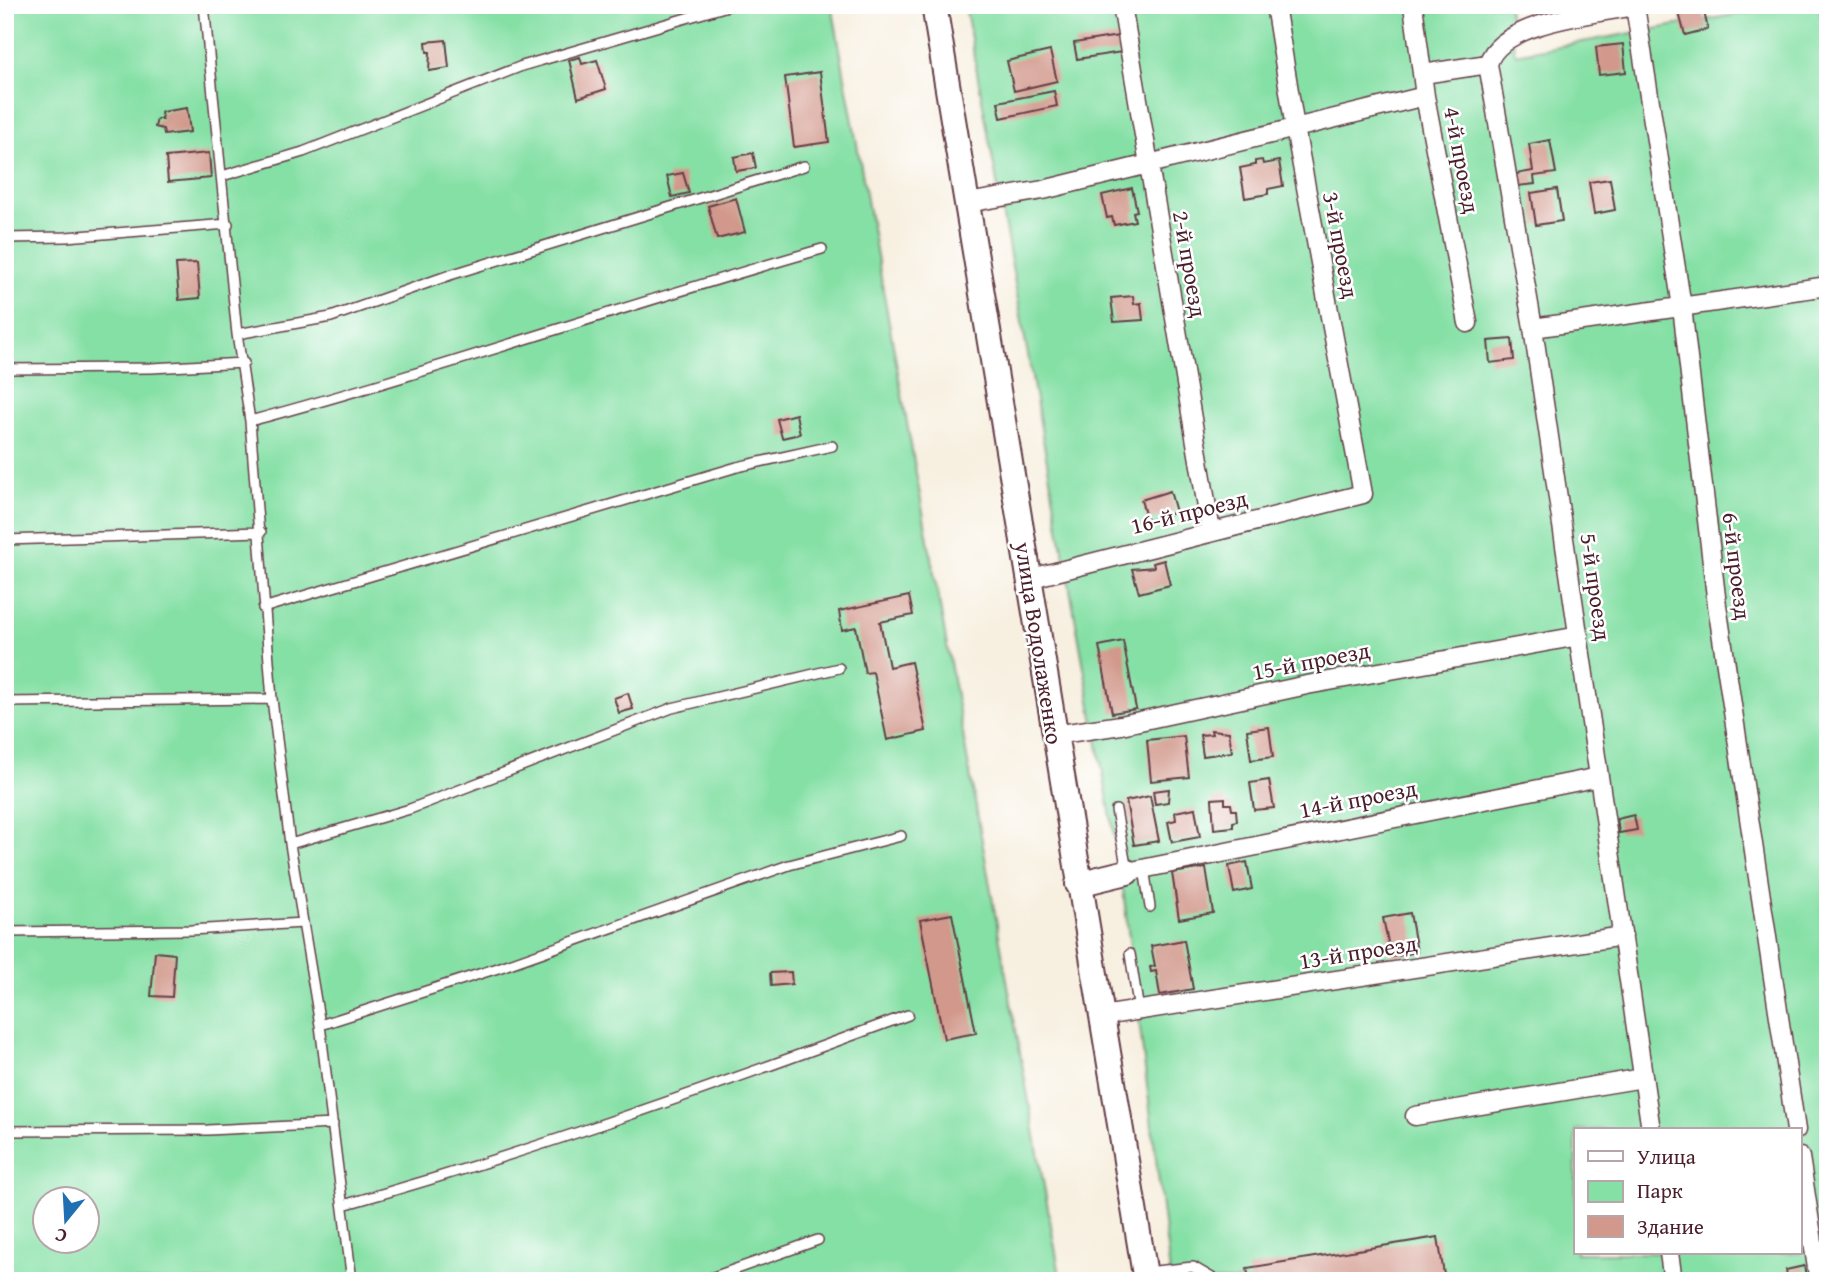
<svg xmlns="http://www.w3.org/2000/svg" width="1833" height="1286" font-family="'Gentium Book Plus',serif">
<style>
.green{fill:#85e0a5;stroke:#688068;stroke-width:2;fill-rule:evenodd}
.building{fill:#d1988b}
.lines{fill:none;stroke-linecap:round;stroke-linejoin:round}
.lane-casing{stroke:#643e46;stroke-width:12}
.street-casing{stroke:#643e46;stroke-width:21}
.secondary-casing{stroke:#643e46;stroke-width:28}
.lane{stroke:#fff;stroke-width:9}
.street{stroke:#fff;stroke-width:18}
.secondary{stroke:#fff;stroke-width:24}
.labels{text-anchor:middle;stroke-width:5;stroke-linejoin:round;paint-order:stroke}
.street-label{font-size:23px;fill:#4a1f2b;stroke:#fff}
</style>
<rect width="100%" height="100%" fill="#fff"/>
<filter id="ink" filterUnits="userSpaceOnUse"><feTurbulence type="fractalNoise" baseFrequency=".0143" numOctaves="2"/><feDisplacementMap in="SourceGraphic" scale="14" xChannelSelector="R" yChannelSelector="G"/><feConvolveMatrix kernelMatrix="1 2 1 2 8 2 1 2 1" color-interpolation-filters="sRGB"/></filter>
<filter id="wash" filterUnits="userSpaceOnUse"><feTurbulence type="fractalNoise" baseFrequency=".00686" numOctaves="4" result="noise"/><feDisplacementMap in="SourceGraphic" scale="28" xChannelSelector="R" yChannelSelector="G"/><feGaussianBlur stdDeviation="1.57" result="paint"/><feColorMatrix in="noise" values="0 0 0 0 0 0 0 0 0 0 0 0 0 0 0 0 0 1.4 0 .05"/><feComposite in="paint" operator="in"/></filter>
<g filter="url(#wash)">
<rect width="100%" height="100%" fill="#f7efdf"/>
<path class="green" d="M5,5H832L1061,1281H5ZM46,1198H88V1240H46Z
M965,5H1508L1515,54L1789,5H1818L1828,37V1281H1171L1121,873ZM1576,1130H1800V1253H1576Z"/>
<g id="blocks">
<path class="building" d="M1703,8L1708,29L1685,35L1679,13Z
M1119,36L1122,52L1077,59L1074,43Z
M446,40L449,68L429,71L430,52H427L426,42Z
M1623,44L1626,72L1599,75L1596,47Z
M1050,51L1057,81L1014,91L1007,61Z
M580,57L582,64L597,60L606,89L578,98L569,60Z
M820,72L829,142L794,147L785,77Z
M1054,91L1057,106L1001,118L998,102Z
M187,108L190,132L164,135L163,129L155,127L157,119H162L161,112Z
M1550,140L1556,173L1534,176L1535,184L1518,186L1516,174L1533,171L1529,144Z
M209,153L211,178L168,182L166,157Z
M753,153L756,168L736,171L734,157Z
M1262,160L1263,164L1279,161L1283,186L1268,189V194L1245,198L1240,168L1255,165V161Z
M683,173L689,193L672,197L667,176Z
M1610,179L1615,210L1594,214L1589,182Z
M1132,188L1137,211L1133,212L1135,221L1114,225L1112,217L1107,218L1102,195Z
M1557,189L1562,221L1536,225L1531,193Z
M736,198L745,232L717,239L708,206Z
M197,263L200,298L179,300L176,264Z
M1133,296L1134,304L1141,303L1143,320L1114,322L1111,298Z
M1512,339L1514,360L1490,363L1488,341Z
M796,414L800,434L782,438L777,419Z
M1170,491L1176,512L1147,521L1141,500Z
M1164,560L1170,585L1139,593L1132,569L1154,567L1153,563Z
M909,596L913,615L880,622L889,667L911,662L926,731L887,740L873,672L865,673L856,627L842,630L839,611Z
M1123,641L1136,709L1112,713L1099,646Z
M628,693L633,709L619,713L614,698Z
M1269,727L1273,757L1251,760L1247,730Z
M1211,730L1229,732L1232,752L1203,756L1200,735L1212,734Z
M1184,736L1189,777L1151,781L1147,740Z
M1269,780L1274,808L1254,810L1250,783Z
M1169,789L1168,802L1155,804L1153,791Z
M1150,796L1159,841L1134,845L1126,801Z
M1225,798V804H1231L1232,810H1236L1237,821L1233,822V827L1214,829L1212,799Z
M1195,808L1200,837L1172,842L1168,822L1176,820L1175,812Z
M1634,815L1637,830L1619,833L1617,819Z
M1247,862L1252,889L1234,893L1229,866Z
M1206,868L1213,913L1179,919L1172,873Z
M1410,913L1417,952L1391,957L1383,918Z
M952,914L976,1033L944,1039L920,920Z
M1184,940L1193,989L1160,995L1156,971L1151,972L1150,967L1155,966L1151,946Z
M155,952L175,954L172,997L151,996Z
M791,972L792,984L771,986L770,973Z
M1438,1237L1445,1281H1249L1247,1268Z
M1804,1266L1807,1281H1788L1786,1270Z"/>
</g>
</g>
<g filter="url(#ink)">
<use href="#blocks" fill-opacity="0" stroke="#643e46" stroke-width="2"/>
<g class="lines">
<g class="lane-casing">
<path id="lane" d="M204,5L237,334L250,421L272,699L290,844L320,1025L352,1281
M222,176L303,152L522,66L731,5
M5,238L66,237L228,224
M237,334L331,317L450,275L804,166
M5,369L151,368L244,363
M250,421C443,369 630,303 822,249
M5,540L261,532
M263,608L737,467L832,446
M5,702L272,699
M1116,810L1127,871
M290,844L410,809L672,708L839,668
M1144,868L1150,907
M5,932L191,930L303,923
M1130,954L1139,1011
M320,1025L498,968L789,865L901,836
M5,1131L208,1130L333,1124
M343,1205C535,1151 721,1084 908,1015
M1146,1272L1193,1267L1217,1281
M702,1281L818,1240"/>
</g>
<g class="street-casing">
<path id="street" d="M1122,5L1211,531
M1413,5L1425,96L1468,323
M1641,5C1602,13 1500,20 1488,64L1533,328L1651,1130
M1635,6L1682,307L1717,605L1796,1130
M1423,74L1488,64
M967,203L1043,190L1425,96
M1533,328L1828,286
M1028,579L1363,494L1295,128L1275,5
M1054,735L1121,725L1307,685L1579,636
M1127,872L1599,777
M1102,1016L1623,936
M1415,1116L1643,1078
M1800,1157L1819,1281
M1669,1253L1673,1281"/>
</g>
<g class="secondary-casing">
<path id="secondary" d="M934,5L1146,1281
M1078,884L1127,872"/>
</g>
<use href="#lane" class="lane"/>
<use href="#street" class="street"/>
<use href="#secondary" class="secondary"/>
</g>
</g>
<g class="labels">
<g class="street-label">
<text transform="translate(1462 160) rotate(79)" y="8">4-й проезд</text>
<text transform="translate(1341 245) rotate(79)" y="8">3-й проезд</text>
<text transform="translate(1190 264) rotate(80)" y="8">2-й проезд</text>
<text transform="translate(1189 512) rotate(-14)" y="8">16-й проезд</text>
<text transform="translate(1737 566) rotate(83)" y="8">6-й проезд</text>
<text transform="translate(1596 587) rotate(82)" y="8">5-й проезд</text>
<text transform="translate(1039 643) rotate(81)" y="8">улица Водолаженко</text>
<text transform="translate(1311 661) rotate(-11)" y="8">15-й проезд</text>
<text transform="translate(1358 799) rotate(-11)" y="8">14-й проезд</text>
<text transform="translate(1358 952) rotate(-9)" y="8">13-й проезд</text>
</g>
</g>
<rect width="1833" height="1286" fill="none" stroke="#fff" stroke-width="28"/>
<rect x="1574" y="1128" width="228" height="126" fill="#ffffff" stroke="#b7a5aa" stroke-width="2"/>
<rect x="1588" y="1151" width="35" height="10" fill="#ffffff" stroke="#b7a5aa" stroke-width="2"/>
<text x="1637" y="1164" font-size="21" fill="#4a1f2b">Улица</text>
<rect x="1588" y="1181" width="35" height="21" fill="#85e0a5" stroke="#b7a5aa" stroke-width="2"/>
<text x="1637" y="1198" font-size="21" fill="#4a1f2b">Парк</text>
<rect x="1588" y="1216" width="35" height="21" fill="#d1988b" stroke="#b7a5aa" stroke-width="2"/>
<text x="1637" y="1234" font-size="21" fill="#4a1f2b">Здание</text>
<g transform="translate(66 1220) rotate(198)"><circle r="33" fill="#ffffff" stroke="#b7a5aa" stroke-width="2"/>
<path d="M0-5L12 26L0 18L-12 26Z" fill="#1f6fb2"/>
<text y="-10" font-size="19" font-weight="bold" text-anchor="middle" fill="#4a1f2b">С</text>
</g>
</svg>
